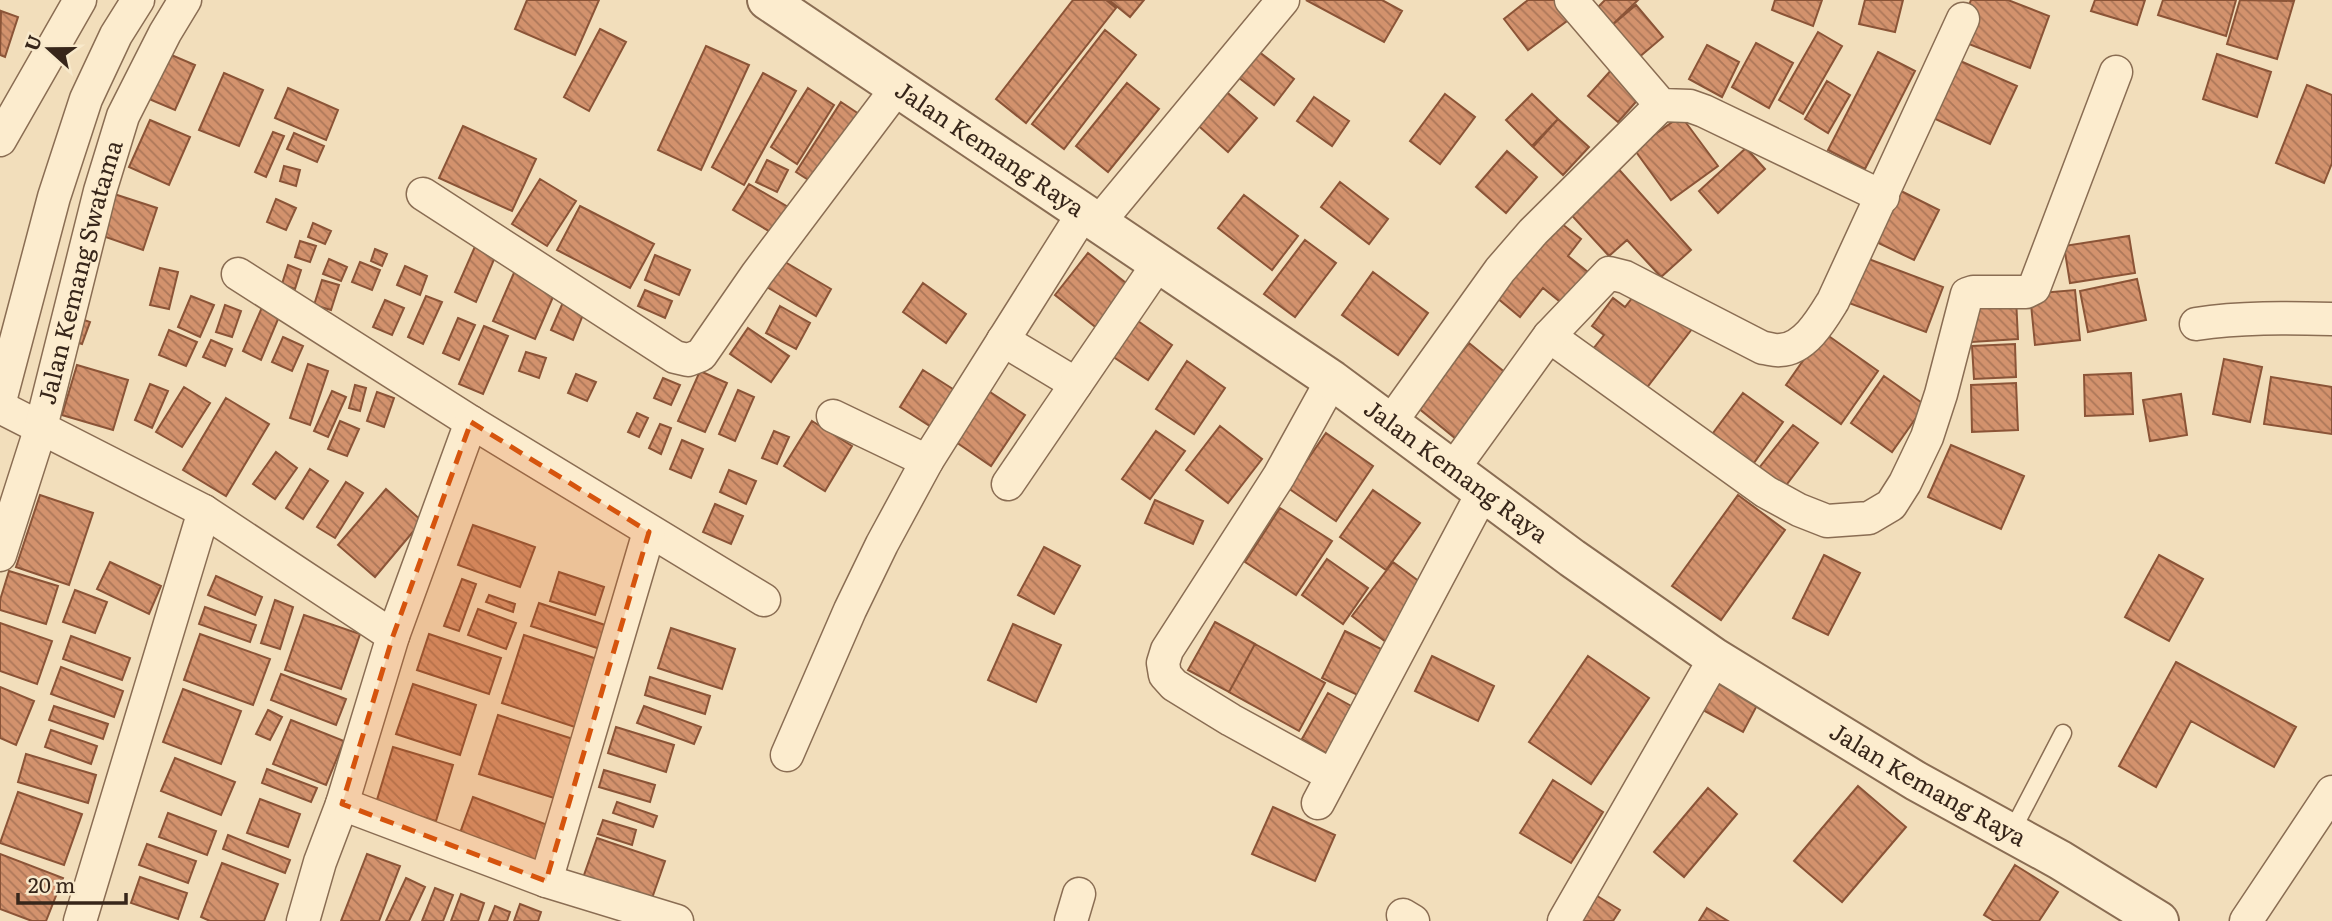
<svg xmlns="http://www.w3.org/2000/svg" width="2332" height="921" font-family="Literata,serif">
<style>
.building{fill:url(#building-back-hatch);stroke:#8b5437;stroke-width:2}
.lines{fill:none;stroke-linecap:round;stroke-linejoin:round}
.service-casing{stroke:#8a6d53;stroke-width:19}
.minor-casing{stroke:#8a6d53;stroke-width:35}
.tertiary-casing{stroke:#8a6d53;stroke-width:42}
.service{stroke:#fcecce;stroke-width:16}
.minor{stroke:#fcecce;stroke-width:32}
.tertiary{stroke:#fcecce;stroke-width:38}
.marked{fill:#d6540d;fill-opacity:0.2;stroke:#d6540d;stroke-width:5;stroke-dasharray:14 9;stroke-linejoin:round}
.labels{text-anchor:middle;stroke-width:7;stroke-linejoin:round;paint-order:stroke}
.street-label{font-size:24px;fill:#37261a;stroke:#f8e9cb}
</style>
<defs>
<pattern id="building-back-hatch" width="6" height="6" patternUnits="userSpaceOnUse" patternTransform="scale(1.75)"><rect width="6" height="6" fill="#d3926d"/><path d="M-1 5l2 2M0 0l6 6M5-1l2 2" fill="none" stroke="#ac7759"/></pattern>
</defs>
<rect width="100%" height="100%" fill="#f2debb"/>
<path class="building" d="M527,0H599L575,55L515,29Z
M1073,0H1106L1116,8L1026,123L996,99Z
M1109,0H1144L1130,17Z
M1306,0H1382L1402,11L1384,42Z
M1528,0H1557L1571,18L1528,50L1504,19Z
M1605,0H1638L1611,26L1596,9Z
M1775,0H1822L1813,26L1772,10Z
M1865,0H1903L1895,32L1859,24Z
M1971,0H2008L2049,16L2030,68L1956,39Z
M2095,0H2145L2137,25L2091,11Z
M2163,0H2236L2226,36L2158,15Z
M2240,0L2294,1L2277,59L2227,44Z
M1636,5L1663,37L1638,58L1611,26Z
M1,11L18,17L5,57L0,55Z
M600,29L626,42L589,111L564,97Z
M1105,30L1136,55L1064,149L1032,124Z
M1818,32L1842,46L1803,114L1779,100Z
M1756,43L1793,63L1769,108L1732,87Z
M1707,45L1739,62L1722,97L1689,79Z
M706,46L749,65L701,170L658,150Z
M1258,51L1294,79L1274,105L1238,77Z
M1878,52L1915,71L1865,169L1828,150Z
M169,54L195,65L175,110L149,99Z
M2217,54L2271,72L2257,117L2203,99Z
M1958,60L2017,86L1990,144L1931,117Z
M1613,68L1642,95L1618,122L1588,96Z
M224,73L263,90L239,146L199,130Z
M763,73L796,91L744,185L712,167Z
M1827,81L1850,95L1828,133L1805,119Z
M1127,83L1159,109L1108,172L1076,146Z
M2307,85L2332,95V163L2324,183L2276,163Z
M288,88L338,110L326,140L275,118Z
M808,88L834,105L797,164L771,147Z
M1222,88L1257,118L1228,152L1193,121Z
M1445,94L1475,117L1440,164L1410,141Z
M1532,94L1558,119L1532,146L1506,120Z
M1314,97L1349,121L1332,146L1297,121Z
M841,102L862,116L818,186L796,172Z
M1681,116L1718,166L1671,200L1634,149Z
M1558,119L1589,147L1563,175L1533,147Z
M150,120L190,137L169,185L129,167Z
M463,126L536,159L512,211L439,178Z
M273,132L284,136L266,177L255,172Z
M294,133L324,146L317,162L287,149Z
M1746,148L1765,169L1718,213L1699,191Z
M1507,151L1537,177L1506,213L1476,187Z
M767,160L788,170L777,192L756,182Z
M1614,164L1691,250L1661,277L1627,240L1609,256L1566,209Z
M284,166L300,170L296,186L280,181Z
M540,179L576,201L547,246L512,224Z
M1340,182L1388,219L1369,244L1321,207Z
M749,184L795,211L779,237L733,210Z
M1893,187L1939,210L1914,260L1868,238Z
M108,192L157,208L143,250L94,233Z
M1244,195L1298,236L1272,270L1218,228Z
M276,199L296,208L286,230L267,222Z
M580,206L654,244L630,288L557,250Z
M1557,220L1581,239L1568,256L1594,277L1569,309L1543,288L1520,317L1496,297Z
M313,223L331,231L325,244L308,237Z
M2129,236L2135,273L2070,283L2064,246Z
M1305,240L1336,263L1295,317L1264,294Z
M300,241L316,246L310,262L295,257Z
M477,242L498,250L476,302L455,292Z
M375,249L387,254L382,266L371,261Z
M1088,253L1131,287L1098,329L1055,295Z
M655,255L690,270L679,295L645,280Z
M1858,255L1943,287L1926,332L1841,300Z
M329,259L347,267L341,281L323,274Z
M780,259L831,289L816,316L765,286Z
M360,262L380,270L372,290L352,282Z
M288,265L301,270L295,289L282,284Z
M405,266L427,276L420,295L397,285Z
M517,266L559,283L535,339L493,321Z
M160,268L178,272L169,309L150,305Z
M1373,272L1428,313L1398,355L1342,315Z
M2137,279L2146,320L2088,332L2080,291Z
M322,280L339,285L331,310L314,305Z
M923,283L966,314L946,343L903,312Z
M1640,288L1692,329L1645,390L1593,349L1604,335L1592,326L1613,298L1625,307Z
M645,290L672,301L665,318L638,306Z
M2075,290L2080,340L2035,345L2030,294Z
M567,293L588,302L573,340L551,330Z
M191,296L214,305L200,337L178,327Z
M426,296L442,302L423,344L408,337Z
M2016,298L2018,339L1972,342L1971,301Z
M385,300L404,308L392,335L373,327Z
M225,305L241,311L232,337L216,332Z
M263,305L281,312L261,360L243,351Z
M780,306L810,323L796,349L766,333Z
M1128,314L1172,345L1148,380L1103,350Z
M76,317L90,322L82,344L69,340Z
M458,318L475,325L459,360L443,353Z
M484,326L508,336L483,394L459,384Z
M748,328L789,356L771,382L730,354Z
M169,330L197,342L186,366L159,355Z
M1823,332L1878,371L1841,424L1786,385Z
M283,337L303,346L292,371L272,362Z
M211,340L232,349L225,366L203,357Z
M1469,343L1513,379L1461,443L1417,407Z
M2015,344L2016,377L1974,379L1972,346Z
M526,352L546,358L539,378L519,371Z
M2224,359L2262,367L2250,422L2213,414Z
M1187,361L1225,388L1194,434L1156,409Z
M308,364L328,371L310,425L290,418Z
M77,365L128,380L113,430L62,415Z
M923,370L956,391L933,428L900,407Z
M700,371L727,383L705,432L678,421Z
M2131,373L2133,414L2085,416L2084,375Z
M576,374L596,382L587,401L568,393Z
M1884,376L1925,405L1892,452L1851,423Z
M2271,377L2332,387V434L2264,424Z
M663,378L680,385L671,405L654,398Z
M2016,383L2018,430L1972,432L1971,385Z
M150,384L168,391L152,428L135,420Z
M355,385L366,388L360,411L349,408Z
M184,387L210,403L182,447L156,432Z
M738,390L754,397L735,441L719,434Z
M987,390L1025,415L991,466L953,440Z
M332,391L346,397L328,437L314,431Z
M377,392L394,398L384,427L367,421Z
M1743,393L1783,422L1751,467L1710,437Z
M2181,394L2187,435L2150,441L2143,400Z
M226,398L269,424L226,496L183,470Z
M637,413L648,418L639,437L628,432Z
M340,421L359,429L347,456L328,449Z
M812,421L852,446L825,491L784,466Z
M660,424L671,428L661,454L649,448Z
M1793,425L1818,443L1784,488L1759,468Z
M1220,426L1262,459L1228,503L1186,470Z
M774,431L789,437L777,464L762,458Z
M1156,431L1185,451L1150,499L1122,479Z
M1326,433L1373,466L1336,521L1288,488Z
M682,440L703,449L691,478L670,469Z
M1951,445L2024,476L2001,529L1928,497Z
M276,452L297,468L275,499L253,484Z
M310,469L328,481L303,519L286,508Z
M729,470L756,481L746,504L720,492Z
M346,482L363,493L335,538L317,527Z
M386,489L422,521L375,577L338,545Z
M1373,490L1420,523L1386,570L1340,537Z
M40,495L93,513L69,585L16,567Z
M1738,495L1785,530L1721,620L1672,586Z
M1155,500L1203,521L1193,544L1145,523Z
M715,504L743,516L731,544L703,532Z
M1280,508L1332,541L1296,595L1245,562Z
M473,525L535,547L520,587L458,565Z
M1044,547L1080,566L1054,614L1018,595Z
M1824,555L1860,573L1828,635L1793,618Z
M2159,555L2203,579L2169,641L2125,617Z
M1327,559L1368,588L1343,624L1302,595Z
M110,562L161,586L149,614L97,589Z
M1393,562L1428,588L1386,642L1352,616Z
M9,571L58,586L46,624L0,610V600Z
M559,572L604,587L595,615L550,601Z
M216,576L262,597L255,615L208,595Z
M462,579L476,584L459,631L444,626Z
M75,590L107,602L95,633L63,622Z
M489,595L515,604L513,612L486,602Z
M275,600L293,607L280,649L261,643Z
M539,603L608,626L600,649L531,626Z
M205,607L256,625L250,642L199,624Z
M478,609L516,623L506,649L468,635Z
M304,615L360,634L341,689L285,670Z
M1215,622L1255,644L1229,692L1188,670Z
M0,623L52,641L37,684L0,671Z
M1013,624L1061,645L1036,702L988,680Z
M671,628L735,649L722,689L658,668Z
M1345,631L1389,653L1366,699L1322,678Z
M200,634L270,659L253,705L184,680Z
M429,634L501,658L489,694L417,670Z
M524,635L603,661L581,729L502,703Z
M71,636L130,658L122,680L63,659Z
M1255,644L1325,683L1299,731L1229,692Z
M1432,656L1494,686L1478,721L1415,691Z
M1588,656L1649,698L1591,784L1529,742Z
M2176,662L2296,727L2274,767L2191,721L2156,787L2119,766Z
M61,667L123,691L114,717L51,694Z
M281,674L346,699L336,725L271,700Z
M1722,674L1763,694L1743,732L1703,710Z
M650,677L710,696L705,714L645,695Z
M413,684L476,705L460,755L396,734Z
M0,687L34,701L16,745L0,738Z
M183,689L241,711L221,764L163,742Z
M1328,693L1362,712L1335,758L1302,739Z
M54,706L108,724L103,739L49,720Z
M644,706L701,727L694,744L637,723Z
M268,710L282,717L270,740L256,734Z
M498,715L573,739L554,798L479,774Z
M291,720L344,741L326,785L273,764Z
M616,727L674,745L666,772L608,753Z
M51,730L97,746L91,764L45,747Z
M393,747L453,765L436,821L376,803Z
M26,754L96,775L88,803L18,782Z
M175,758L235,782L221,815L161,791Z
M267,769L317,788L311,802L262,783Z
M604,770L655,785L650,802L599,787Z
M1553,780L1603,812L1571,863L1520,833Z
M1858,786L1906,827L1842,902L1794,861Z
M1708,788L1737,814L1684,877L1654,852Z
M18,792L82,814L64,865L0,843Z
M473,797L553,827L536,874L456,844Z
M260,799L300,814L288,847L247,833Z
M617,802L657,816L653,827L613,813Z
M1273,807L1335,835L1315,881L1252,854Z
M168,813L216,831L207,855L159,837Z
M603,820L636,830L632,845L598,834Z
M228,835L290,860L285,873L223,849Z
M597,838L665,861L651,901L583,878Z
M147,844L196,861L188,883L139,865Z
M0,854L63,878L46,921H32L0,909Z
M367,854L400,866L379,921H341Z
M222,863L278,884L264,921H210L201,917Z
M2015,865L2058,892L2039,921H1994L1984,915Z
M140,877L187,893L178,919L131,903Z
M406,878L425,887L409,921H386Z
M435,888L453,895L443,921H422Z
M461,894L484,903L478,921H451Z
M1594,894L1620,910L1613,921H1577Z
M520,904L541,912L538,921H514Z
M495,906L510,912L507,921H489Z
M1707,908L1728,921H1699Z"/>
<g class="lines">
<g class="service-casing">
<path id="service" d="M2011,833L2063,733"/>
</g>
<g class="minor-casing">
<g id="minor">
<path d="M1571,0L1661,105L1690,106L1704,111L1883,197"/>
<path d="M0,140L80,0"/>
<path d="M423,194L675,357L688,360L701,355L757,274L897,88"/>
<path d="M1099,222L1283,0"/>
<path d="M238,274L471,422L764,600"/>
<path d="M2196,324C2241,317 2286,318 2332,319"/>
<path d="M1549,336L1766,492L1799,510L1827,521L1869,518L1891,505L1905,483L1927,437L1941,394L1967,294L1973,292H2026L2034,288L2116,72"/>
<path d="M1003,340L1076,384"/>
<path d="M0,401L54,197L86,99L116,35L138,0"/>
<path d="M0,407L204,511L393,636L342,804L320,862L303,921"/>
<path d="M833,416L927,461"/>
<path d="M1391,422L1500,270L1533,232L1661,105"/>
<path d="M1453,469L1549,336L1609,273L1625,277L1763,348C1768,348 1775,351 1780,350C1805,349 1822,319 1833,301L1963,19"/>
<path d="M1008,484L1158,264"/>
<path id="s1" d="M0,555L41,427L100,191L123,116L165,33L185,0"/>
<path d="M393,636L471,422"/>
<path d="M787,755L850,610L882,544L927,461L1084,212"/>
<path d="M1331,775L1231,720L1174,685L1165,675L1163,663L1167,650L1279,476L1332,380"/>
<path d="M1318,803L1483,492"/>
<path d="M342,804L546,881L649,532"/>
<path d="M546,881L677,921"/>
<path d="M1403,915L1413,921"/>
<path d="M80,921L204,511"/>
<path d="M1071,921L1079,894"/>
<path d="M1564,921L1715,658"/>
<path d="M2246,921L2332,792"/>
</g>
</g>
<g class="tertiary-casing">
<g id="tertiary">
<path id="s2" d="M767,0L1332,380L1572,558L1715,658L1916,781L2060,860L2159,921"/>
</g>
</g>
<use href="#service" class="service"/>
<use href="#minor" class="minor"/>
<use href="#tertiary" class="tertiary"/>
</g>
<path class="marked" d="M471,422L649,532L546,881L342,804L393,636Z"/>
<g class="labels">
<g class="street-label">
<text dy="8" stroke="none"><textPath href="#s2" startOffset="268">Jalan Kemang Raya</textPath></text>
<text dy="8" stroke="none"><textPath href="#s1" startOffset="294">Jalan Kemang Swatama</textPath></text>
<text dy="8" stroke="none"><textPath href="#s2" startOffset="835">Jalan Kemang Raya</textPath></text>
<text dy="8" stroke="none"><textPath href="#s2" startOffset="1402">Jalan Kemang Raya</textPath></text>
</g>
</g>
<g transform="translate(49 49) rotate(291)" stroke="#f8e9cb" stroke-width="5" paint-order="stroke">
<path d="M0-5L12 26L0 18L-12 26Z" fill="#37261a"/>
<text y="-10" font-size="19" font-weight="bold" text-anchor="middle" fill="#37261a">U</text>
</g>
<path d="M18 893v10h108v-10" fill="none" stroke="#37261a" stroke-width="3.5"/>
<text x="28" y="893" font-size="21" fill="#37261a" stroke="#f8e9cb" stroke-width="5" paint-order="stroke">20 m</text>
</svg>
